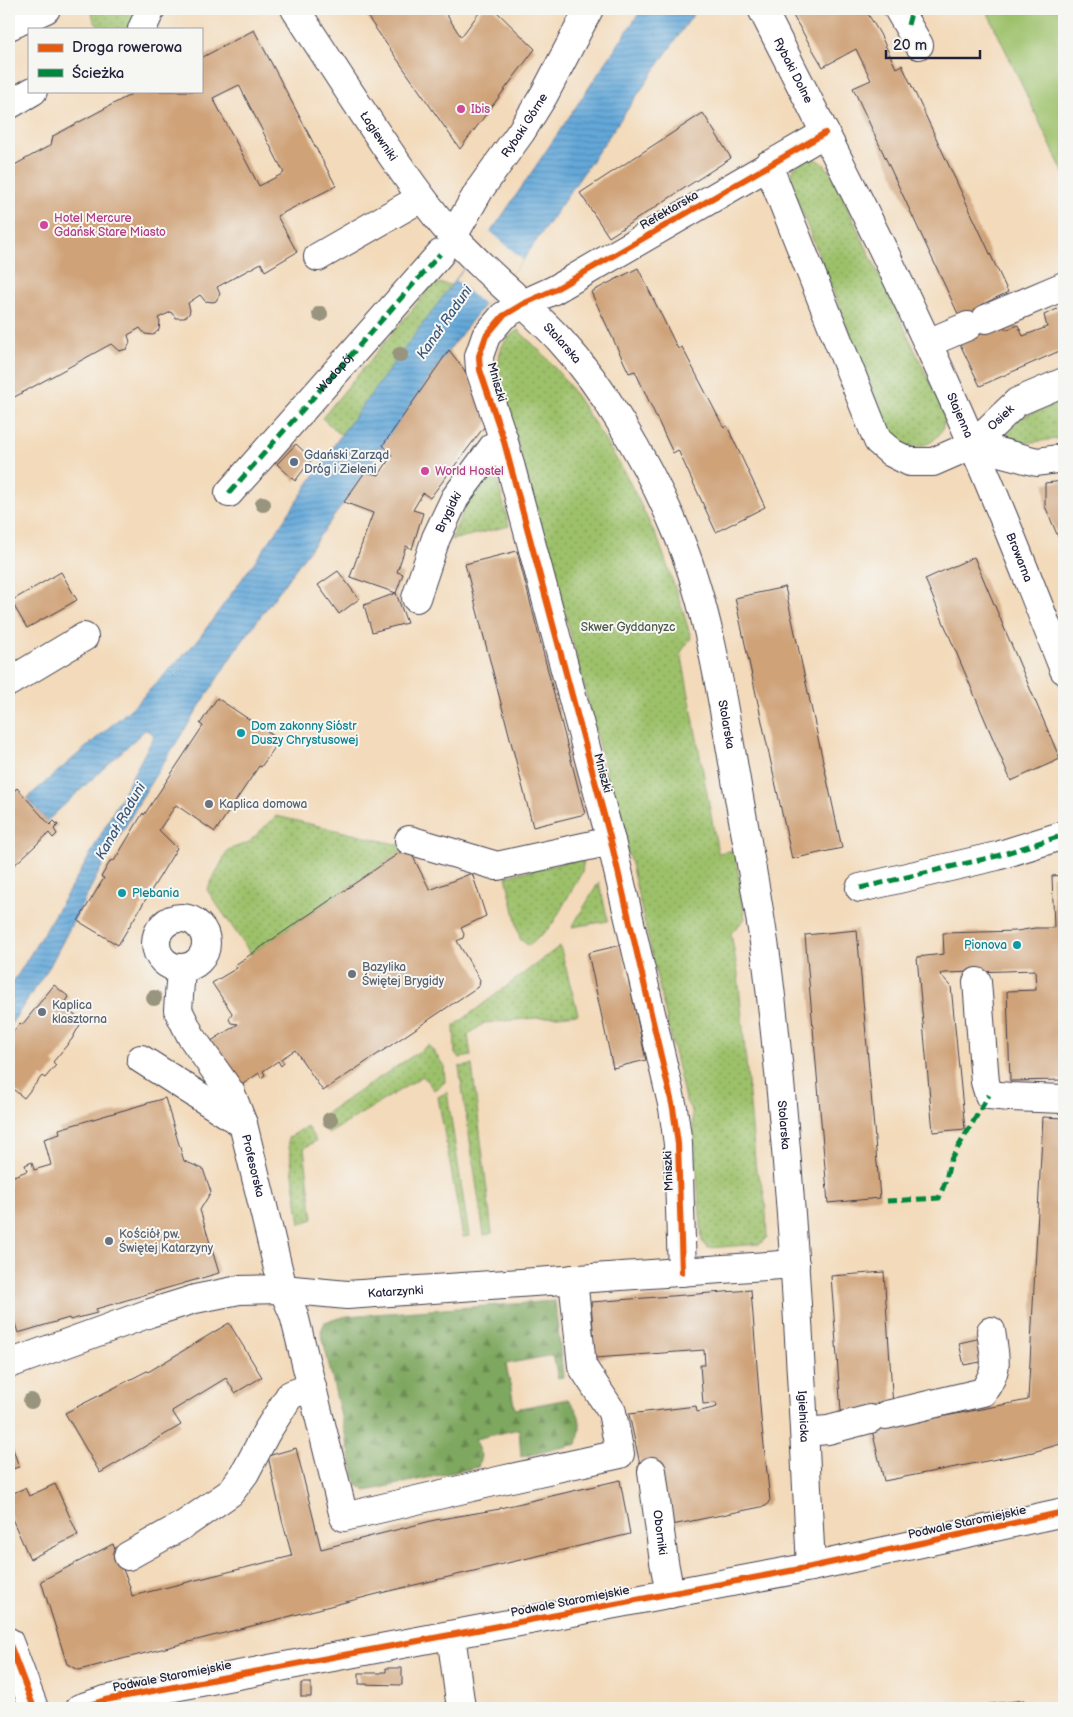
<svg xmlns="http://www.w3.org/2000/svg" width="1073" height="1717" font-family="'Balsamiq Sans',sans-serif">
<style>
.grass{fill:url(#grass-dots);stroke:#607252}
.forest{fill:url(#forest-firs);stroke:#50644c}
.garden{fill:#9dc16a;stroke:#607252}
.water{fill:url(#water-rules);stroke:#42658a}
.pier{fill:#f3daba}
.building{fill:#cfa278;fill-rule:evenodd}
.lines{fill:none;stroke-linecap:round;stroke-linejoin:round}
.minor-casing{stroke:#413e4e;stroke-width:30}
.minor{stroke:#fff;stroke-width:28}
.quiet{stroke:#00873e;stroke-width:5;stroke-dasharray:10 5;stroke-linecap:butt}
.cycleway-casing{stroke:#f6f6f2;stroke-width:9}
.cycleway{stroke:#e8590c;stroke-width:6}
.tree{fill:#98947d}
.hotel-dot{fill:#d1479c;stroke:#f6f6f2;stroke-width:2}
.service-dot{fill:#5c6f8a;stroke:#f6f6f2;stroke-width:2}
.culture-dot{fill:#0f9aa8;stroke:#f6f6f2;stroke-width:2}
.worship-dot{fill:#6b7280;stroke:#f6f6f2;stroke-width:2}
.labels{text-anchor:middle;stroke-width:4;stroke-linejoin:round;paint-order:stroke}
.street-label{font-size:12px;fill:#22223b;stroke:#f6f6f2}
.hotel-label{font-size:12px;fill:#b23c85;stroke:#f6f6f2;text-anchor:start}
.service-label{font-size:12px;fill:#4e5e75;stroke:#f6f6f2;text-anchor:start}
.park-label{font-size:12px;fill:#4d5a4b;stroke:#f6f6f2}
.culture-label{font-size:12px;fill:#0d838f;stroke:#f6f6f2;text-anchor:start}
.worship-label{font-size:12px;fill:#5b616d;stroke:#f6f6f2;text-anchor:start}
.water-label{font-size:14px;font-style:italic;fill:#3c587a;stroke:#f6f6f2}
</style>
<defs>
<pattern id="grass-dots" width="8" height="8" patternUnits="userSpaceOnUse" patternTransform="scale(1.25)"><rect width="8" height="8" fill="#9dc16a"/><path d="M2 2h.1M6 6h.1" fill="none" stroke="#809c58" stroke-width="1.8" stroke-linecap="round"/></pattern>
<pattern id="forest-firs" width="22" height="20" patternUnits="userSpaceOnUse" patternTransform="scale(1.25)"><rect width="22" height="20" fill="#7ea75e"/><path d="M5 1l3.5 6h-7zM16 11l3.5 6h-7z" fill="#67884f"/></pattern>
<pattern id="water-rules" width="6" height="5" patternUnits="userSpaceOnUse" patternTransform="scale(1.25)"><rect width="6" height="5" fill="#63a8d9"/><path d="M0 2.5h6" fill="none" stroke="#5188b1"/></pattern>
</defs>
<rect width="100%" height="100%" fill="#f6f6f2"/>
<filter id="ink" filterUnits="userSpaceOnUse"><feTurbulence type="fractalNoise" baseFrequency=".02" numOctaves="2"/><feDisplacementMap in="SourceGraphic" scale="10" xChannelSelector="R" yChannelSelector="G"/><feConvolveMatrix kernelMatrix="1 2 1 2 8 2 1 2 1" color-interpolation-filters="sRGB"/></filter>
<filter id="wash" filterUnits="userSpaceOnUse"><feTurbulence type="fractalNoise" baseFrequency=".0096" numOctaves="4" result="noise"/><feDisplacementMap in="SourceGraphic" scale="20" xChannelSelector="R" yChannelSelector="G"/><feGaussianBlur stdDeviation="1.12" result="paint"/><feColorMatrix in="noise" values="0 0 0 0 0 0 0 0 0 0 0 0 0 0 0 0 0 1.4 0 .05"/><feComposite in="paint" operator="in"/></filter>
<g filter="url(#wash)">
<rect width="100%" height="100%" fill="#f3daba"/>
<path class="grass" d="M91,9H138C131,34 124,29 101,29L94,21Z
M805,158C819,158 823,162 831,173L937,397C941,405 946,414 944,423C941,442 916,453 900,444C897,442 894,439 891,437L791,185C790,171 794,166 805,158Z
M434,283L453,285L341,435L322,418Z
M518,330L543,354L568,384L596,426L626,475L659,542L684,614L691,638L681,652L718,853L735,850L745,919L731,933L738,974L756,1171C767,1187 766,1218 767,1237L760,1244L708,1248L702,1241L692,1112L685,1099L632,868L600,750L564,609L499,377C498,355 498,343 518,330Z
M1064,400V438L1009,445L1000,426Z
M494,466L509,526L451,540L466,504Z
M276,816L408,847L251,954L207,890L228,850L249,842Z
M584,858L582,872L552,925L529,946L520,939L506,876Z
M599,882L608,921L572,927Z
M560,946L578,1014L484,1023L468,1035L471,1056L460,1058L455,1054L454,1026Z
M429,1045L444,1066L445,1082L434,1090L423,1076L328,1134L320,1117Z
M472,1065L492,1233L484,1235L459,1067Z
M447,1092L469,1236L463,1237L438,1097Z
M307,1126L316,1141L304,1148L313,1219L300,1224L288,1138Z"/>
<path class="forest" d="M555,1301L563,1377L558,1378L553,1355L506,1364L515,1409L568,1399C582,1415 582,1424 577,1444L521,1457L519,1429L475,1439L481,1456L478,1467L366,1491L357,1485L321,1331L325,1322L347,1316Z"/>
<path class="garden" d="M986,9H1064V174Z"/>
<path class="water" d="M642,9H697L523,260L487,301L449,350L354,489L233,654L148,787L100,870L50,966L9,1027V987L19,973L85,864L154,736L151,732L145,730L47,821L27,798L135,705L197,641L279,528L341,435L500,219Z"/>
<path class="pier" d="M490,231L523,260L484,305L456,280Z"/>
<g id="blocks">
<path class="building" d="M362,9H443L461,37L482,9H494L535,49L460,149Z
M789,9H865L880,34L896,68L902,65L1008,292L981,305L986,319L1001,318L1006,330L1018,325L1023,336L1047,327L1044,315L1064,306V349L980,386L957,338L959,316L853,88L871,80L856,49L823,67Z
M254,30L336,186L277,216L297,252L265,271L261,263L217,287L220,294L216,301L213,302L205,301L200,295L188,303L190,310L189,314L184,318H176L171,312L158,318L160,322L159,330L153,335L145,334L140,328L128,335L130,342L127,349L119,351L111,344L9,400V168L51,145L53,136L130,95L131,91H201V58ZM239,85L284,173L259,186L213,98Z
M703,113L731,158L609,237L580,193Z
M638,268L678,349L682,347L724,428L727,426L765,507L716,532L678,450L673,453L635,371L629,373L591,292Z
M449,350L463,368L491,418L430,498L423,493L413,510L423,513L412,549L406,546L397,572L403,574L396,593L350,577L373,513L344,502L365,472L379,475L392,455L383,445Z
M296,444L312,459L295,481L277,464Z
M1064,481V551L1045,506V483Z
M517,551L585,814L533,827L465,564Z
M974,557L1060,759L1011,781L925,579Z
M338,571L359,599L339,614L318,585Z
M61,572L77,600L27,628L11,601Z
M785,587L842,848L792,859L735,598Z
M396,593L407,623L372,632L364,605Z
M217,698L280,740L261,767L259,766L215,832L176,805L159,830L177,848L118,945L78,921L104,878L101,877L111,860L114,861L143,813L144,815L203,726L200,724Z
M17,788L50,825L54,821L58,825L54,829L57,834L53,838L49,833L9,870V803L14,798L11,794Z
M408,847L430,890L472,873L486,916L461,928L464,934L463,938L457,941L480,980L479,986L323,1091L295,1050L281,1059L284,1063L281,1066L278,1061L263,1071L265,1075L261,1078L259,1073L243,1084L242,1087L205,1045L238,1024L231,1023L229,1019L232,1013L212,983L237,968L235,965Z
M1064,875V1080L1010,1081L1007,991L1036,990L1035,970L945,973L940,974L951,986L965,1129L933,1132L917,957L944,954L943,933L1017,931L1035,928H1054L1052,876Z
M857,930L880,1198L828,1203L805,935Z
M621,945L646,1060L613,1068L588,953Z
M54,985L69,997L63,1006L82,1021L72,1039L53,1062L56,1065L45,1078L42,1076L24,1098L9,1086V1037L20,1023L22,1025Z
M165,1098L184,1161L203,1169L211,1192L200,1210L219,1273L96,1309L97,1313L70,1320L69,1318L18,1333L9,1304V1173L11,1177L27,1171L25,1165L32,1162L34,1170L51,1165L44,1139L60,1134L59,1129Z
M1043,1117L1064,1118V1443L1033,1452L884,1481L867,1409L841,1411L831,1276L884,1272L893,1407L888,1427L1028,1400Z
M751,1290L761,1418L770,1500L766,1506L672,1525L641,1469L629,1414L696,1406L697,1412L717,1407L716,1403L703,1404L700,1365H705L704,1350L595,1358L591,1302Z
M229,1323L262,1377L235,1393L226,1378L172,1411L181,1425L100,1473L65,1413L147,1371L148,1372Z
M981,1338L986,1361L964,1365L959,1343Z
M9,1437L19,1467L9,1470Z
M296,1448L321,1549L435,1520L500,1509V1508L620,1480L630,1534L385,1592L79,1670L67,1664L41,1581L113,1544L130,1587L132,1596L292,1556L282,1520L268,1456Z
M55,1484L78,1535L30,1559L9,1512V1495L25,1488L29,1496Z
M386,1668H402V1685L359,1684V1673H381V1672H386Z
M301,1683H311V1697H301Z
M1024,1700V1708H966V1707Z"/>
</g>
</g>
<g filter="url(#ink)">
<use href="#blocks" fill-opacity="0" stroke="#413e4e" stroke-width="1"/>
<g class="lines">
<g class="minor-casing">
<g id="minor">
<path id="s1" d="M295,9C325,54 354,100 384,144C405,175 426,205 450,233C484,272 526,303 560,340C583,365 604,394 621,423C643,459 663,498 679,537C713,621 724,714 740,803C750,859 761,915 768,971C792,1169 801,1368 811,1567"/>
<path id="s2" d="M762,9C822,127 883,245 938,366C984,466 1024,568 1064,670"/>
<path d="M898,9L919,45"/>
<path d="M9,26L46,9"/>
<path d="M142,29L151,9"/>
<path d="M9,105L33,91"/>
<path id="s3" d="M768,165L878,441L892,453L910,462H933L972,445L1017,402L1064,382"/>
<path id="s4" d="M453,236L480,189L521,132L544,95L589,9"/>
<path d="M318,257L421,198"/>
<path d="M986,319L1064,286"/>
<path d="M928,343L968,326"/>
<path d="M972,445L1037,462L1064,458"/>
<path d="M229,493L440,254"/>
<path id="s5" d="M416,598L436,538L455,498L493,447L503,438"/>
<path d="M9,682L84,637"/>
<path d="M409,840L497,866L611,841"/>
<path d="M860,888L997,856L1064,835"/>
<circle cx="181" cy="943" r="25"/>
<path id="s6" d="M181,969L178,1010L191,1036L231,1093L243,1124L283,1289L294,1315L344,1517L502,1480L620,1454L612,1412L582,1366L573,1279"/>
<path d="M977,982L985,1082L989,1095L1010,1097L1064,1099"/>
<path d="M141,1059L243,1124"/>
<path d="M682,1272L678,1144L673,1108L611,841L503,438L480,370L479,356L486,336L503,316L523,304L554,290L825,133"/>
<path id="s7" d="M9,1364L150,1313L195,1299L239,1290L283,1289L347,1295L795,1264"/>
<path d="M886,1415L983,1392C1000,1367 995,1360 991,1331"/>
<path d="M805,1432L828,1430L870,1419"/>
<path id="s8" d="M652,1471L664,1562L670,1594"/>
<path d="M128,1556L185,1524L230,1493L245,1473L266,1433L290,1395L312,1387"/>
<path d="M451,1635L461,1708"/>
<path d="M9,1642L34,1708"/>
<path d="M80,1708L105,1700L811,1567L1064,1512"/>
</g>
</g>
<use href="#minor" class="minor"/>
<g class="quiet">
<path d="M908,25L912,9"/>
<path id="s9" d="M229,493L440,254"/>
<path d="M860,888L997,856L1064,835"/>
<path d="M887,1201L939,1198L946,1180L950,1161L989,1095"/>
</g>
<g class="cycleway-casing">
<path id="cycleway" d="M682,1272L678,1144L673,1108L611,841L503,438L480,370L479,356L486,336L503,316L523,304L554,290L825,133
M9,1642L34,1708
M80,1708L105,1700L811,1567L1064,1512"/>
</g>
<use href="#cycleway" class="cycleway"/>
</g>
<g class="tree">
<circle cx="320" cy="314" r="8"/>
<circle cx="400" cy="355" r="8"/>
<circle cx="263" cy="504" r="8"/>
<circle cx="154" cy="998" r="8"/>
<circle cx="330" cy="1120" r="8"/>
<circle cx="31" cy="1401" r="8"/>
</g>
</g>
<g class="hotel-dot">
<circle cx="461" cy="109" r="5"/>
<circle cx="44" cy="225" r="5"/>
<circle cx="425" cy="471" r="5"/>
</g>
<circle class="service-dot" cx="294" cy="462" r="5"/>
<g class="culture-dot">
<circle cx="241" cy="733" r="5"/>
<circle cx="122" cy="893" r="5"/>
<circle cx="1017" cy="945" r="5"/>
</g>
<g class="worship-dot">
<circle cx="209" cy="804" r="5"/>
<circle cx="352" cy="974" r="5"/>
<circle cx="42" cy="1012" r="5"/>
<circle cx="109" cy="1241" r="5"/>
</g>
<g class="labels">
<g class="street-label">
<text dy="4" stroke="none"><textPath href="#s2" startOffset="69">Rybaki Dolne</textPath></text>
<text dy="4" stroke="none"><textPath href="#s4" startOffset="132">Rybaki Górne</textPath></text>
<text dy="4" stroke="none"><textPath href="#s1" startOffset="152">Łagiewniki</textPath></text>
<text transform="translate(669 210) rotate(-30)" y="4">Refektarska</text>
<text dy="4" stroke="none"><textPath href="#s1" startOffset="430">Stolarska</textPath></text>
<text dy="4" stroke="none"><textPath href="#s9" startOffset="160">Wodopój</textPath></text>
<text transform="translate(497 382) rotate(74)" y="4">Mniszki</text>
<text dy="4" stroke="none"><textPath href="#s2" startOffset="452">Stajenna</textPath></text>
<text dy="4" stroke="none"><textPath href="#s3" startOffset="441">Osiek</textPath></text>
<text dy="4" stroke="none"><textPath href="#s5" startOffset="92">Brygidki</textPath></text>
<text dy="4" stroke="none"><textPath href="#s2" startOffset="606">Browarna</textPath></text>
<text dy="4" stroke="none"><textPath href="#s1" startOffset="851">Stolarska</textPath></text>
<text transform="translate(603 773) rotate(75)" y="4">Mniszki</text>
<text dy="4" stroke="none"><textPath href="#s1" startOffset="1256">Stolarska</textPath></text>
<text dy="4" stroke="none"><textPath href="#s6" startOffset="216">Profesorska</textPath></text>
<text transform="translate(668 1171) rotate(-92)" y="4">Mniszki</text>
<text dy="4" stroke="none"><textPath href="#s7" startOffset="399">Katarzynki</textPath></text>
<text dy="4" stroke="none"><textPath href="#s1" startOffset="1548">Igielnicka</textPath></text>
<text transform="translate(967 1522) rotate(-12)" y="4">Podwale Staromiejskie</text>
<text dy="4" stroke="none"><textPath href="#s8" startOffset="62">Oborniki</textPath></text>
<text transform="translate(570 1601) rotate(-11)" y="4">Podwale Staromiejskie</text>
<text transform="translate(172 1676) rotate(-11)" y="4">Podwale Staromiejskie</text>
</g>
<g class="hotel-label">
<text x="471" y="113">Ibis</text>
<text x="54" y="222">Hotel Mercure<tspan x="54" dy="14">Gdańsk Stare Miasto</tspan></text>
<text x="435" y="475">World Hostel</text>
</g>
<g class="service-label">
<text x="304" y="459">Gdański Zarząd<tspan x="304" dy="14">Dróg i Zieleni</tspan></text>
</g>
<g class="park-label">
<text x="628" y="631">Skwer Gyddanyzc</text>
</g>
<g class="culture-label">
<text x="251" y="730">Dom zakonny Sióstr<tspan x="251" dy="14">Duszy Chrystusowej</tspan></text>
<text x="132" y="897">Plebania</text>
<text x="1007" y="949" text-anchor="end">Pionova</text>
</g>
<g class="worship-label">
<text x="219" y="808">Kaplica domowa</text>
<text x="362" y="971">Bazylika<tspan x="362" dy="14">Świętej Brygidy</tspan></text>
<text x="52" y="1009">Kaplica<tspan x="52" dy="14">klasztorna</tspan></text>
<text x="119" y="1238">Kościół pw.<tspan x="119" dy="14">Świętej Katarzyny</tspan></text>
</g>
<g class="water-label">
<text transform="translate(444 322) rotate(-55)" y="5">Kanał Raduni</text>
<text transform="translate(120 821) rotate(-60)" y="5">Kanał Raduni</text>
</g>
</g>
<rect width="1073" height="1717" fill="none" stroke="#f6f6f2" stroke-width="30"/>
<rect x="28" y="28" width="175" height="65" fill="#f6f6f2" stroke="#a1a1a9"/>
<rect x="38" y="44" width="25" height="8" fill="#e8590c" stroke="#a1a1a9"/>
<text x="72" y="52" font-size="15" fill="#22223b">Droga rowerowa</text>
<rect x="38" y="69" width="25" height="8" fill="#00873e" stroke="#a1a1a9"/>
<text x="72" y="78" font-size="15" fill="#22223b">Ścieżka</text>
<path d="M886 50v8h94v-8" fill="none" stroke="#22223b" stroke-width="2.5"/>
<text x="893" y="50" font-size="15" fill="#22223b" stroke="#f6f6f2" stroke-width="4" paint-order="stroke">20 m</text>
</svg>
